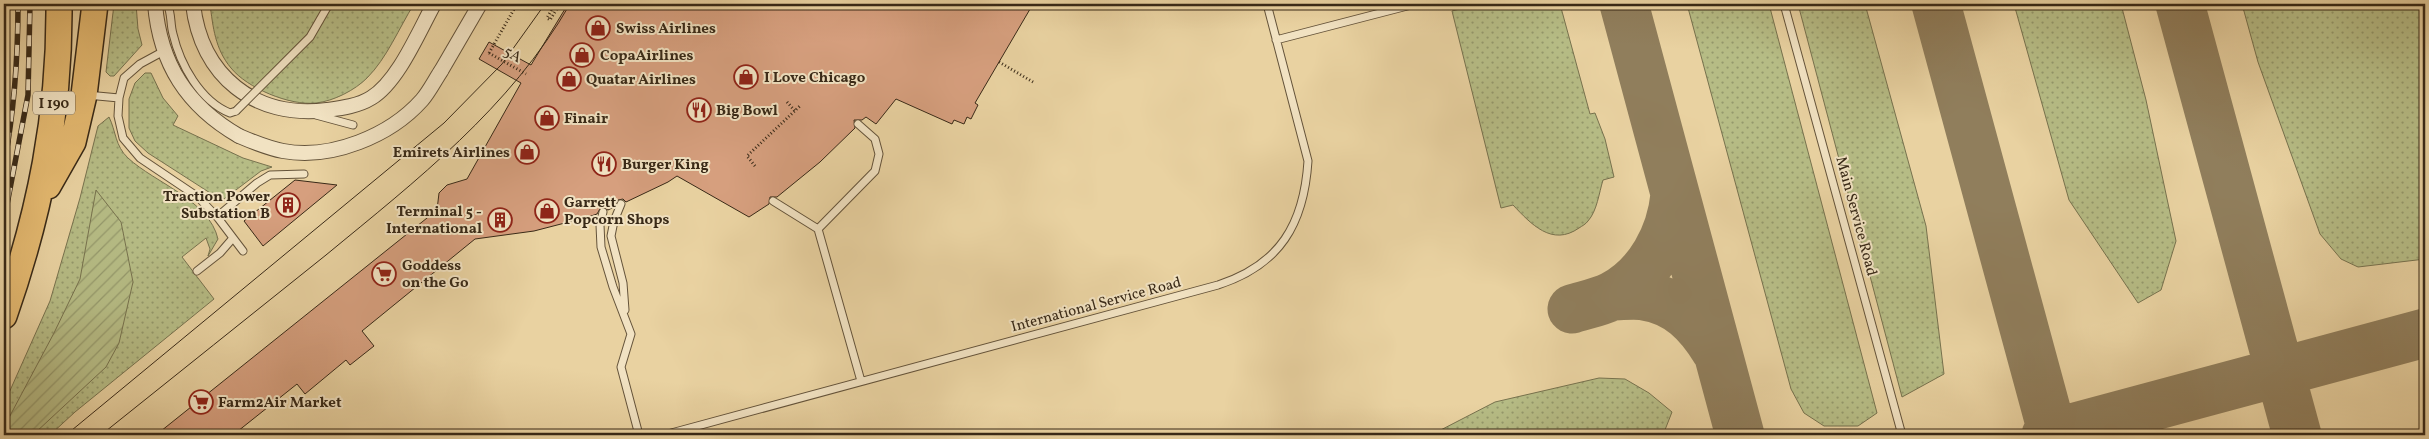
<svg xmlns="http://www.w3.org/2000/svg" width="2429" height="439" font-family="Vollkorn,serif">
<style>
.grass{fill:url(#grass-dots);stroke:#77724e}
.garden{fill:url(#garden-furrows);stroke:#77724e}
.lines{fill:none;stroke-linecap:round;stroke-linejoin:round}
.taxiway{stroke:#907e5c;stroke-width:49}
.building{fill:#d69f7e;stroke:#382917}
.lane-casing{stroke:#64533a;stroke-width:9}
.street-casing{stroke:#64533a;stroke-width:16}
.highway-casing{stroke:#382917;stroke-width:28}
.path{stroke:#382917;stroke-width:3;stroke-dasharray:1 2.5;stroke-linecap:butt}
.lane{stroke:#f1e2c2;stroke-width:7}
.street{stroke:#f1e2c2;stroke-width:14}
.highway{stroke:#e4b970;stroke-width:25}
.tram{stroke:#382917;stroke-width:1}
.rail-casing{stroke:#382917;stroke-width:5.5}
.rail{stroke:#f1e2c2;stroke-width:4;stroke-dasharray:11;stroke-linecap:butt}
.lane-bridge-casing{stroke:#64533a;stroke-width:9;stroke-linecap:butt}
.street-bridge-casing{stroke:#64533a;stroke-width:16;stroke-linecap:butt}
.path-bridge{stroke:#382917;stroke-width:3;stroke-dasharray:1 2.5;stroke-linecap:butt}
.lane-bridge{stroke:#f1e2c2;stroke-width:7}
.street-bridge{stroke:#f1e2c2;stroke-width:14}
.labels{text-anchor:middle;stroke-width:4;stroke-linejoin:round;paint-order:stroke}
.shield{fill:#f1e2c2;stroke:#70604a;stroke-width:1}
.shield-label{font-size:14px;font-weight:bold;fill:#382917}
.poi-label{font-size:15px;font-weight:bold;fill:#382917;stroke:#f1e2c2;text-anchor:start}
.street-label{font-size:15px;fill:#382917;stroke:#f1e2c2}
</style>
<defs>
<pattern id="grass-dots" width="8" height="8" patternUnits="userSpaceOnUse" patternTransform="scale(1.25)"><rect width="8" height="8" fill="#b6bc85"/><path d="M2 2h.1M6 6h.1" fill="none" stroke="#95996c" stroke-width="1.8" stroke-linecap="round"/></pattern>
<pattern id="garden-furrows" width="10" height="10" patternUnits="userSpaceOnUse" patternTransform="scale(1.25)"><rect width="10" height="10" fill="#b6bc85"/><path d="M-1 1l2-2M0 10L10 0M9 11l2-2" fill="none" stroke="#95996c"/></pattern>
</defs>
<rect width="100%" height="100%" fill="#e9d2a1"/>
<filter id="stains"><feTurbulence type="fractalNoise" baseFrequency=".004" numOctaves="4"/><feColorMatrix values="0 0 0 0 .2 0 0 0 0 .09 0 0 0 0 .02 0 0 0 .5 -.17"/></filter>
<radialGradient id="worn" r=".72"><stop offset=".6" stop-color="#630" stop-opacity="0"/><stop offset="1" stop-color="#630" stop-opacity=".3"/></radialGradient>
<path class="grass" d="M114,4H136L138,29L142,45L114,76H110L106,72Z
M210,4H414C399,28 387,58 367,78C355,90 334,101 316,103C290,106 247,88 231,68C215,49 213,27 210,4Z
M1479,4H1560L1590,114L1595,113L1605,139L1614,177L1603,180C1599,193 1597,211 1588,221C1586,224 1582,226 1579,228C1552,247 1531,224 1513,205L1501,208L1452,11Z
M1687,4H1769L1877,413L1858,426H1824L1804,413L1791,389Z
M1798,4H1865L1926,226L1944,374L1902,397Z
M2014,4H2121L2146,100L2176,241L2161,290L2138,303L2069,200Z
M2242,4H2425V259L2358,267L2341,259L2320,234L2258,62Z
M145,73H151L163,98L178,116L173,125L243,158L272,167L261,171L224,199L218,198L148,153L135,141L129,128V99L135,83Z
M109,117C116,131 115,146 128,158C155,183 209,200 218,239L208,256L210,249L206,238L182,257L214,299L75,412L50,435H4V404L50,301L80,198L98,126Z
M1599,378L1625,379L1649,393L1672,412L1663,435H1431L1495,402Z"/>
<path class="garden" d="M96,190L121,222L133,282L119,343L106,367L35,433L32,435H4V427L54,333L80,279Z"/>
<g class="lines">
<path class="taxiway" d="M1624,4L1740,435
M1936,4L2053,435
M2180,4L2297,435
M1612,296C1622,296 1634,294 1644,296C1678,301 1699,323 1716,351
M1572,309C1585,305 1600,302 1612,296C1650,276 1671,235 1675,195
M2046,435L2425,333"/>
</g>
<path class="building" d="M568,4H1033L975,103L978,105L971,119L967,117L964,124L954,120L952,124L896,99L876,124L866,117L862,120H854L855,128L820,162L777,197H770L769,204L749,217L677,176L668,182L626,202L623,199L618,200L614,207L608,210L601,207L597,214L588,217L534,231L475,239L362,331L374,346L350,365L346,360L305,394L297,384L233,435H156L437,210L439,193L447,185L467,179L521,83L479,59L489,42L531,65Z
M295,180L337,185L263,246L244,221Z"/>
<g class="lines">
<g class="lane-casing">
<path id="lane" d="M167,4C172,13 170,24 173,34C180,64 200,101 230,113L236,111
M1784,4L1902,435
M1276,40L1415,4
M164,51L140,64L124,78L119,98L118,116L123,138L140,158L198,197L218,218L243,251
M87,95L119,98
M316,115L353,125
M773,201L818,229L861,381
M621,204L614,221L611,236L623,283L625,310
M603,212L600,225L601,247L613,287L631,334L621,367L639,435
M217,217L257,183L270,175L304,174
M818,229L875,171L879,154L875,139L858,124
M197,271L220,253L233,238
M664,435L1218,285C1280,265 1304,224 1308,161L1267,4"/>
</g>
<g class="street-casing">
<path id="street" d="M155,4C160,64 187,106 239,136
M193,4C201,76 255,119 327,110C342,108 358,106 371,98C398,82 419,31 434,4
M441,71L480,4"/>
</g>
<g class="highway-casing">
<path id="highway" d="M48,186L73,142L84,95L95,4
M4,316C40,213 60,114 59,4"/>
</g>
<path class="path" d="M551,4L558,7
M489,53L517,4
M999,62L1033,82
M787,102L795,111
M755,166L747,156L801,105"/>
<use href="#lane" class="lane"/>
<use href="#street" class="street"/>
<use href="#highway" class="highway"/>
<path class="tram" d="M66,435L444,123L502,64L545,4
M101,435C176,375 251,315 326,255C417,180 510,108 570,4"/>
<g class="rail-casing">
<path id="rail" d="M4,165C14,112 18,58 18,4
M4,220L28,95L30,4"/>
</g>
<use href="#rail" class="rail"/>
<g class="lane-bridge-casing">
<path id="lane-bridge" d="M236,111L310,37L329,4"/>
</g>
<g class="street-bridge-casing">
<path id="street-bridge" d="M239,136C253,142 267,148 283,151C331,160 390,136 422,100C429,92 435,80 441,71"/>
</g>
<path class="path-bridge" d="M555,4L547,18L550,20L558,7
M489,53L526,74"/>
<use href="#lane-bridge" class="lane-bridge"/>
<use href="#street-bridge" class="street-bridge"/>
</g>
<defs>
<g id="shop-ring" transform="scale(1.25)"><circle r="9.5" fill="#f1e2c2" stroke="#8f2418" stroke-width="1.5"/><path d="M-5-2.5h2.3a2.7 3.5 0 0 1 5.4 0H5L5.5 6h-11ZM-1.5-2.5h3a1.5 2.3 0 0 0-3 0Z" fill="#8f2418"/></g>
<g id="restaurant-ring" transform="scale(1.25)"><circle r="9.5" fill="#f1e2c2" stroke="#8f2418" stroke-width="1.5"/><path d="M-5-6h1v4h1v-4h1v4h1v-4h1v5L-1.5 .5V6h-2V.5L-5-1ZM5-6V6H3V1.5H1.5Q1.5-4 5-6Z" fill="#8f2418"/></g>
<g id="building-ring" transform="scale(1.25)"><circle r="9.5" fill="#f1e2c2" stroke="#8f2418" stroke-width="1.5"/><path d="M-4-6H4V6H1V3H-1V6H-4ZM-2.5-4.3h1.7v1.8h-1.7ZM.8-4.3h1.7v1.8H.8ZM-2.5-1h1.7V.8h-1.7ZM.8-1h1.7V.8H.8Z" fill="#8f2418"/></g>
<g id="supermarket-ring" transform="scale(1.25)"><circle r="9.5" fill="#f1e2c2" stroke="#8f2418" stroke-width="1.5"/><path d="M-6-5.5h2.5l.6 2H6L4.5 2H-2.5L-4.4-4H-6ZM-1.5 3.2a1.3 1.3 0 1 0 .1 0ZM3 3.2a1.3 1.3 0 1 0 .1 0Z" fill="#8f2418"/></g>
</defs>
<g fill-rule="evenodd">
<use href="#shop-ring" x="598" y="28"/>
<use href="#shop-ring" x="582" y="55"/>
<use href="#shop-ring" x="746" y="77"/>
<use href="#shop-ring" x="569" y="79"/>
<use href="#restaurant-ring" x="699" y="110"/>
<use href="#shop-ring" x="547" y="118"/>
<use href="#shop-ring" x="527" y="152"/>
<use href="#restaurant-ring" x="604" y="164"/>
<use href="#building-ring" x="288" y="205"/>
<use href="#shop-ring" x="547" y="211"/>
<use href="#building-ring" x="500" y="220"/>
<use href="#supermarket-ring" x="384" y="274"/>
<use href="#supermarket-ring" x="201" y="402"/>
</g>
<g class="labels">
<rect class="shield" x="33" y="91.5" width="42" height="23" rx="4"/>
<g class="shield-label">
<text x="54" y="108">I 190</text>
</g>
<g class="poi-label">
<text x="616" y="33">Swiss Airlines</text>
<text x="600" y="60">CopaAirlines</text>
<text x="764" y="82">I Love Chicago</text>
<text x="586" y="84">Quatar Airlines</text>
<text x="716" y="115">Big Bowl</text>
<text x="564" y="123">Finair</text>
<text x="510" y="157" text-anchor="end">Emirets Airlines</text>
<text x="622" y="169">Burger King</text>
<text x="270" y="201" text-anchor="end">Traction Power<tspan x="270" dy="17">Substation B</tspan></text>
<text x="564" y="207">Garrett<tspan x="564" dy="17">Popcorn Shops</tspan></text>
<text x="482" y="216" text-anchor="end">Terminal 5 -<tspan x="482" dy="17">International</tspan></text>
<text x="402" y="270">Goddess<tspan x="402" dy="17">on the Go</tspan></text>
<text x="218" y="407">Farm2Air Market</text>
</g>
<g class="street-label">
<text transform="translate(513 54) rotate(30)" y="5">5A</text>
<text transform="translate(1857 216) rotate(75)" y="5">Main Service Road</text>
<text transform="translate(1096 304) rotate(-15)" y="5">International Service Road</text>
</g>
</g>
<rect width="2429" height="439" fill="none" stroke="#e9d2a1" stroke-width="20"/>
<rect x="5" y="5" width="2419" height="429" fill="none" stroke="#382917" stroke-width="2.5"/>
<rect x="10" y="10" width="2409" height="419" fill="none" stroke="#382917"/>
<rect width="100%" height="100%" filter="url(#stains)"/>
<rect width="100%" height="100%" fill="url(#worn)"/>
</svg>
